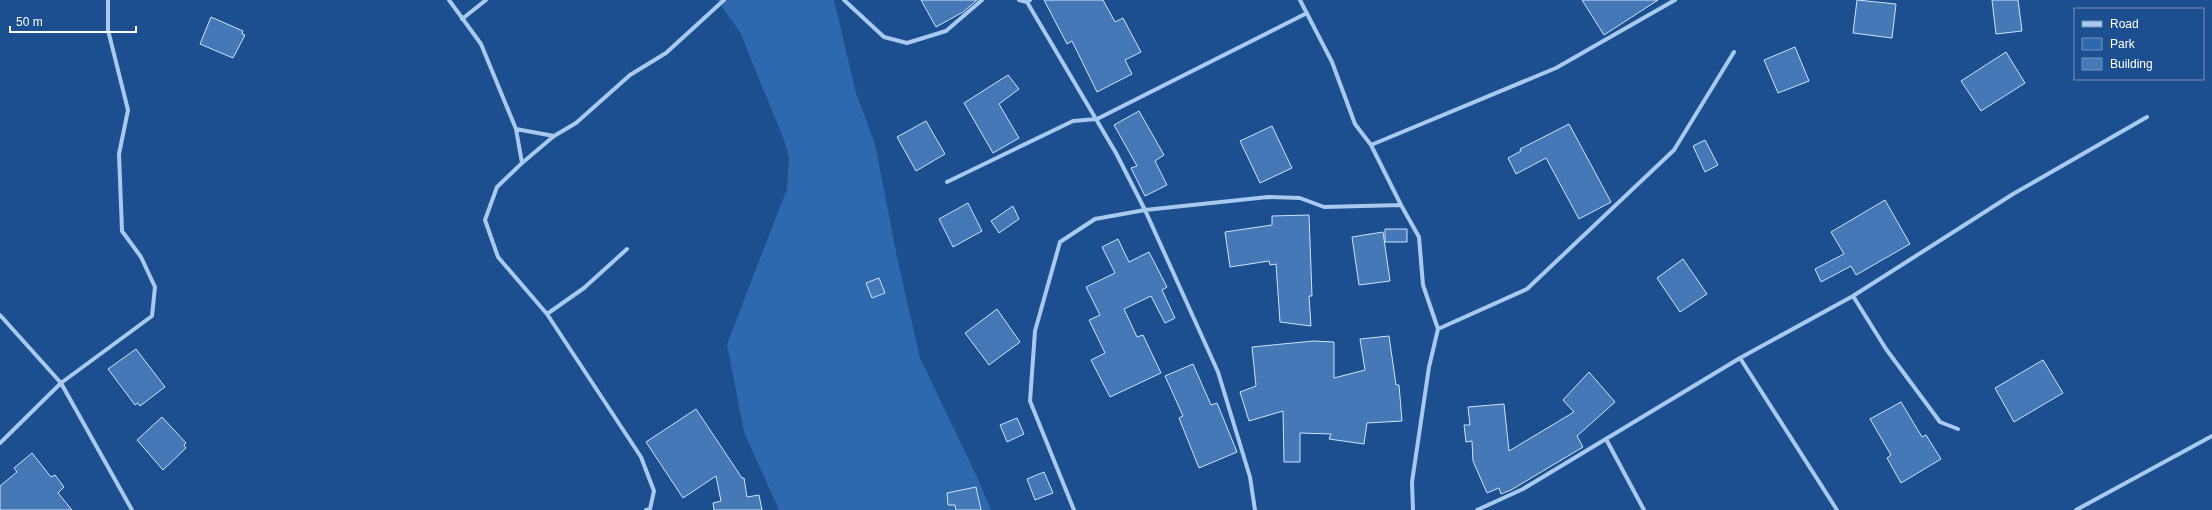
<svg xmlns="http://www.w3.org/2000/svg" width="2212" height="510" font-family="Helvetica,sans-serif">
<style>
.green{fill:#2e69ad}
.building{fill:#4478b7;stroke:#cfe3fa}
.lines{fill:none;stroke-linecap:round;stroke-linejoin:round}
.street{stroke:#a9c9ee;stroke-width:4}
</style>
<rect width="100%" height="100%" fill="#1b4f8f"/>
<path class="green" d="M717,0H834L856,93L875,144L898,262L920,358L977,477L991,510H779L744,432L727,344L787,189L789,157L784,140L740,32Z"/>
<path class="building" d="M921,0H977L963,12L936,27Z
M1044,0H1103L1115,22L1123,18L1141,52L1125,60L1132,74L1097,92L1072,41L1067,44Z
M1582,0H1658L1604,35Z
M1857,0L1896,4L1892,38L1853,33Z
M1992,0H2018L2022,31L1996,34Z
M211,17L243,31L242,34L245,35L233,58L200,44Z
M1795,47L1809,81L1778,93L1764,60Z
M2006,52L2025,83L1981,111L1961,81Z
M1008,75L1019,89L999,104L1019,138L993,153L964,103Z
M1139,111L1164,155L1155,161L1167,185L1145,196L1131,168L1137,166L1114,125Z
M926,121L945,154L916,171L897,137Z
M1569,124L1611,202L1579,219L1546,158L1516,174L1508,158L1521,151L1520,149Z
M1272,126L1292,168L1260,183L1240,141Z
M1705,140L1718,165L1705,172L1693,146Z
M1885,200L1910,244L1856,275L1851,266L1821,282L1815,269L1844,254L1831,232Z
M968,203L982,231L953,247L939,219Z
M1013,206L1019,219L999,233L991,221Z
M1309,215L1312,296H1309L1311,326L1280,322L1276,264L1270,265L1269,261L1230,267L1225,232L1272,225V216Z
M1385,229H1407V242H1385Z
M1383,232L1390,281L1359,285L1352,237Z
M1118,239L1129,262L1149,252L1167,287L1162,290L1175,318L1165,323L1151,296L1124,309L1137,337L1143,335L1161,373L1110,397L1091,360L1105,353L1089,320L1100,315L1086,287L1115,273L1102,247Z
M1683,259L1707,294L1680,312L1657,278Z
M879,278L885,293L872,298L866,283Z
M997,309L1020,342L989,365L965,333Z
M1389,336L1396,385H1399L1402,421L1367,423L1364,444L1329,439L1331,434L1300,433V462H1284L1283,411L1249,421L1240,392L1256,386L1252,347L1313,341L1334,342V378L1365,370L1360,339Z
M136,349L165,387L140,406L138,403L135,405L108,369Z
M2043,360L2063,393L2014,422L1995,388Z
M1193,364L1211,405L1217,403L1237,452L1199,468L1179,418L1183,416L1165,376Z
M1589,372L1615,402L1577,436L1583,447L1511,490L1501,494L1499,488L1487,493L1473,461L1472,441L1466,442L1464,425H1470L1468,407L1504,404L1509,451L1574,412L1563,400Z
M1901,402L1922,437L1926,435L1941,459L1901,483L1887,458L1891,455L1870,419Z
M696,409L742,478H744L747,497L759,495L762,510H714L713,503L721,501L716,476L683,498L646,442Z
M162,417L186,443L184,445L186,448L163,470L137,440Z
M1017,418L1024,434L1007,442L1000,425Z
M32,453L51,477L55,475L64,487L58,493L72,510H0V486L17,472L14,468Z
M1044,472L1053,493L1035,500L1027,479Z
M976,487L981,510H956L955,505H948L947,493Z"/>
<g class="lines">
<path class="street" d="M449,0L481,44L516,129L522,163
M844,0L884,37L907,43L946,31L982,0
M1019,0L1027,2L1030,0
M1300,0L1332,62L1355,124L1371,145L1401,205L1419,237L1423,285L1438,329L1429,367L1412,482L1413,510
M1027,2L1116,153L1145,210L1218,372L1250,477L1255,510
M462,19L486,0
M516,129L554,136
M1371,145L1556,68L1675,0
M947,182L1073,121L1097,119L1307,13
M1853,296L1886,349L1940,422L1958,429
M547,314L584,288L627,249
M0,315L61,383L132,510
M1438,329L1527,289L1674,150L1734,52
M1740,358L1837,510
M1606,439L1644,510
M0,443L61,383L152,316L155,287L141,257L122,231L119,154L128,110L108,30V0
M646,510L650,509L654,491L641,457L547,314L498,257L485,220L497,187L522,163L554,136L576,123L630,75L666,53L724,0
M1074,510L1030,401L1035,331L1060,242L1095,219L1145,210L1268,197L1300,198L1324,207L1401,205
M1477,510L1523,489L1740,358L1853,296L2013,194L2147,117
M2076,510L2212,436"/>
</g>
<rect x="2074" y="8" width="130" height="72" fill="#1b4f8f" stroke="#7695bc"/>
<rect x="2082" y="21" width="20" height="6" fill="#a9c9ee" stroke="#7695bc"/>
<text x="2110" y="28" font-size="12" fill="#ffffff">Road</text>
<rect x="2082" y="38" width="20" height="12" fill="#2e69ad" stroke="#7695bc"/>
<text x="2110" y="48" font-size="12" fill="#ffffff">Park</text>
<rect x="2082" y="58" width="20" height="12" fill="#4478b7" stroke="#7695bc"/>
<text x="2110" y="68" font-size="12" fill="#ffffff">Building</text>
<path d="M10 26v6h126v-6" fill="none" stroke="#ffffff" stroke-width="2"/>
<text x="16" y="26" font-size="12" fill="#ffffff" stroke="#1b4f8f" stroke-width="3" paint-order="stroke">50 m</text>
</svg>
